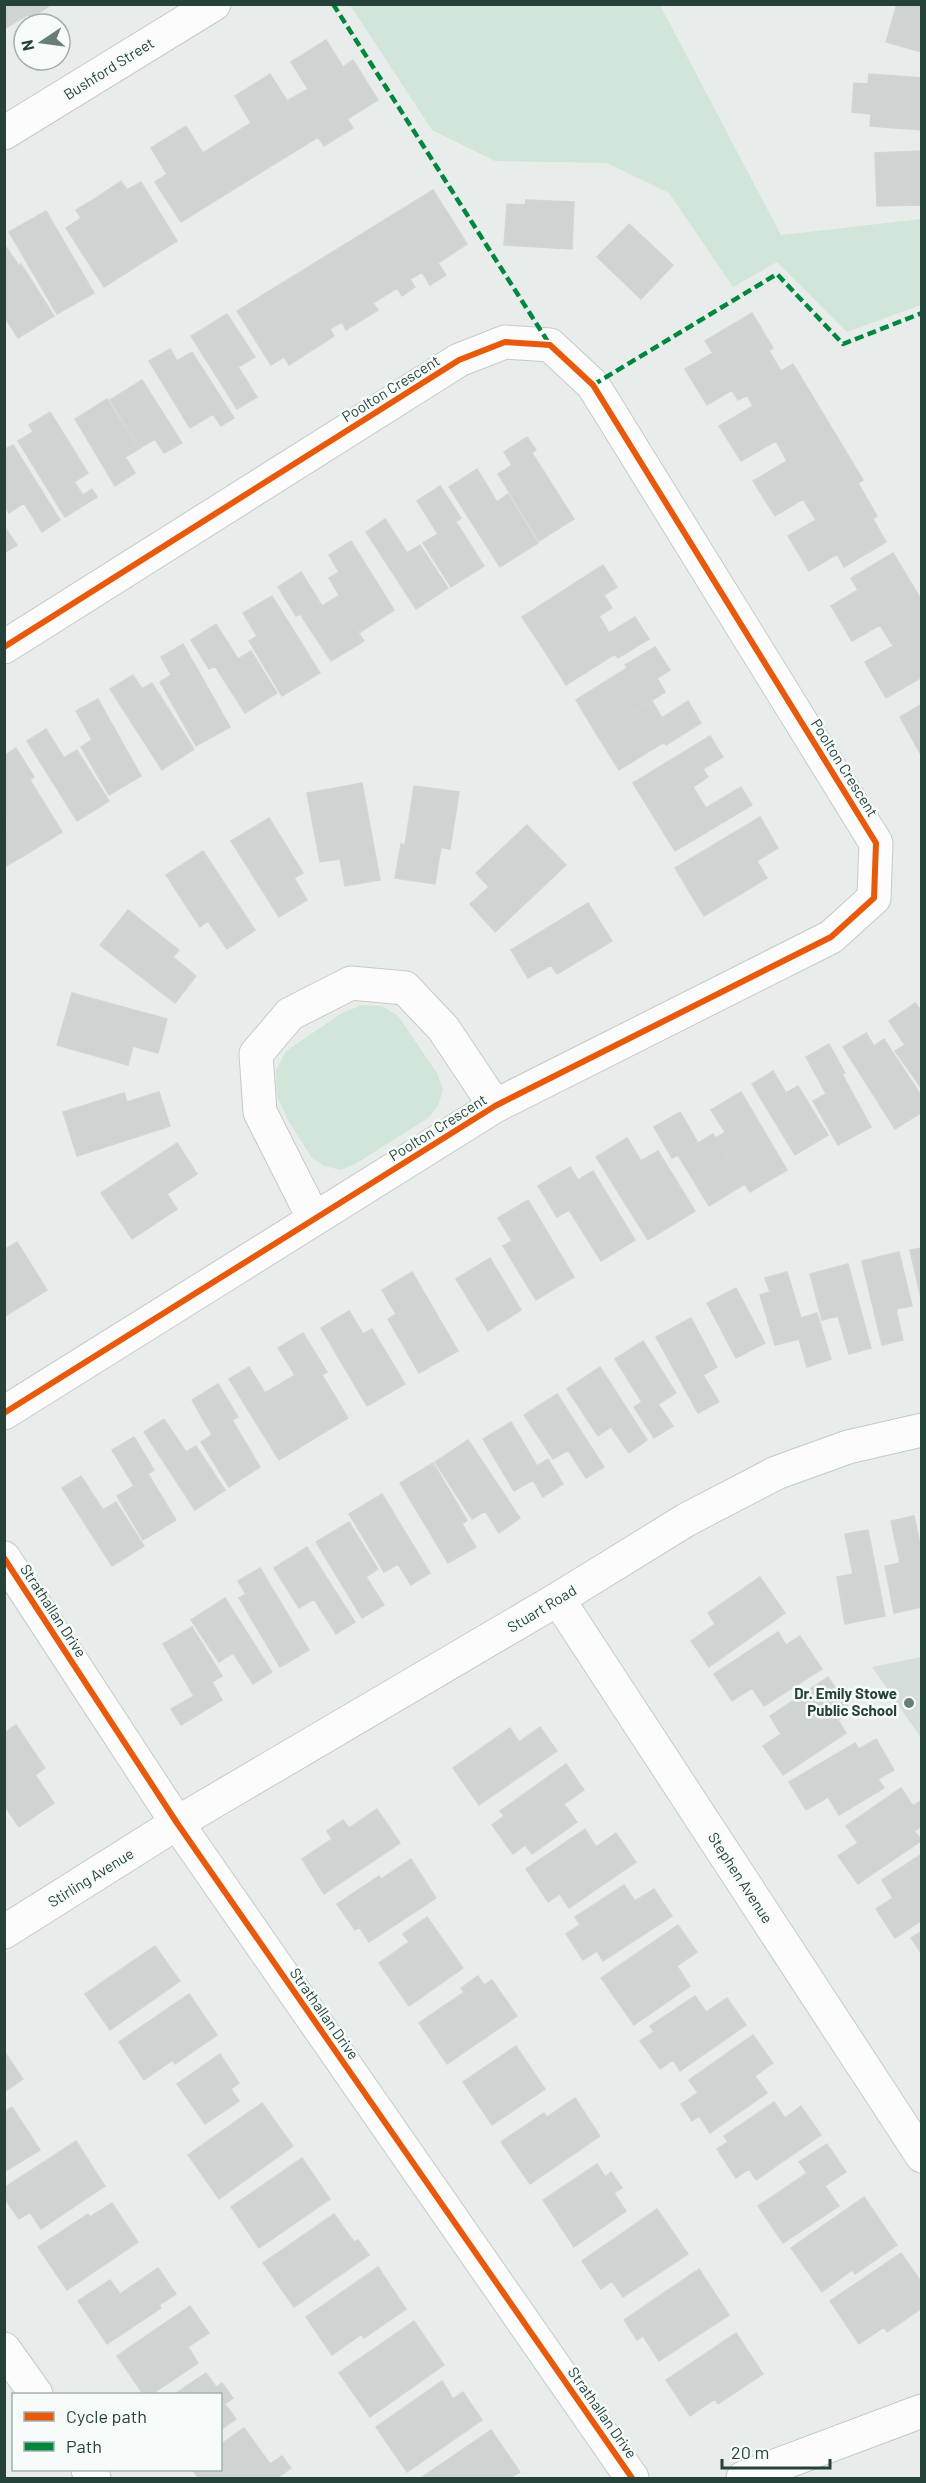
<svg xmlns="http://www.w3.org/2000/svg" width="926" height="2483" font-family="Barlow,sans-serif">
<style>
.built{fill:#d6dedb}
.green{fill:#d1e6d8}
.building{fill:#cfd4d2;stroke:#d1d6d4;stroke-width:1.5}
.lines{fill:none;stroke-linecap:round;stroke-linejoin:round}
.minor-casing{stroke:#c5cac8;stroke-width:35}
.minor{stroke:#fcfcfc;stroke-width:33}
.quiet{stroke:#00873e;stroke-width:4.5;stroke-dasharray:9 4.5;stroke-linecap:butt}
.cycleway-casing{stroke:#f7fbf9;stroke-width:10}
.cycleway{stroke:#e8590c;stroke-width:6}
.poi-dot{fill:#697e78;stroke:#f7fbf9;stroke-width:2}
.labels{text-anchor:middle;stroke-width:5;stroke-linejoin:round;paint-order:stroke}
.street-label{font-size:15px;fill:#24423a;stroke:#f7fbf9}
.poi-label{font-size:15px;font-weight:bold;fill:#24423a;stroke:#f7fbf9;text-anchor:end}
</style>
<rect width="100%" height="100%" fill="#e8edeb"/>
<path class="built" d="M921,1657H922L921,1738L872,1667Z"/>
<path class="green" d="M350,5H660L781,235L921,219V305L847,332L777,262L733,287L669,193L607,163L495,161L432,130Z
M362,1005L382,1006L398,1016L437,1073L443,1090L438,1106L428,1118L357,1163L341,1170L324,1166L312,1158L289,1122L277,1096L276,1070L286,1051L342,1013Z"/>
<path class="building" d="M4,4H52L31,18L29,14L4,29Z
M897,4H922V52L886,42Z
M326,40L343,67L353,60L378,100L347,119L353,128L324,146L318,137L181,222L155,182L167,174L151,148L186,126L203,153L251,123L235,96L270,74L287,101L308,89L291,62Z
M869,74L922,78V130L870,126L871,114L852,112L854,83L868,84Z
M922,151V205L877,206L875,153Z
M121,181L127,190L141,182L177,241L140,264L99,196Z
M433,190L467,244L438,263L446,275L430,285L422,272L410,279L415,287L402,296L397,288L373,303L378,310L346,330L342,322L330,329L334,336L289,365L284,357L271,365L237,311Z
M99,196L140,264L104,287L66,228L81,218L76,210Z
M526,200L574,202L572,249L504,245L507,204L525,205Z
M46,211L94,293L57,314L9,232Z
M629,224L673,265L641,299L597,257Z
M4,244L19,266L21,264L54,316L18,338L4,316Z
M752,313L773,348L769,351L781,371L793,364L863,480L858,483L877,516L873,519L886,542L844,567L837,554L809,571L788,536L816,520L803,499L775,516L753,481L787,461L776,441L741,461L719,426L753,406L747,395L738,400L732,390L707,405L685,369L713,353L705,341Z
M227,314L255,357L238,367L257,397L237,409L191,336Z
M170,349L177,361L192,352L234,418L221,426L213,414L190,428L149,361Z
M142,380L182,443L164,453L155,439L140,448L110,400Z
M107,399L139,449L125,457L135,473L115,486L75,419Z
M50,412L88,473L74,482L83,495L92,489L97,497L65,517L18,441L33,432L29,425Z
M527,437L536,450L532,453L574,519L539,541L498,474L512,465L504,452Z
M13,445L60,520L42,532L24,503L9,513L4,506V450Z
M477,469L497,502L508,494L538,543L500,567L449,487Z
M440,486L461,518L456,522L484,566L451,587L423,543L438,534L417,501Z
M385,519L407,553L420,545L448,588L416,609L366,532Z
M4,526L17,545L4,553Z
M351,541L394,610L359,633L335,598L339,595L329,578L339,572L329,555Z
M893,553L922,601V677L886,698L865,662L893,646L880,625L852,641L831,606L858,590L851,578Z
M603,565L617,587L604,595L612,608L544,650L522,617Z
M301,572L322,606L335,598L364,641L331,661L300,614L296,616L278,587Z
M272,596L320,673L282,696L249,641L257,636L243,613Z
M599,616L609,633L635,617L649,639L618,658L615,654L566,685L544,650Z
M216,624L238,659L251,651L277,693L245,713L215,666L209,669L191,640Z
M183,644L230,727L196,746L160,682L171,675L161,657Z
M655,647L670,670L657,678L665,692L597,735L576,700L627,668L625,665Z
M133,675L142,689L152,683L194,749L162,770L110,689Z
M98,699L141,776L109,795L81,747L92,740L76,711Z
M652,701L662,718L688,701L701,723L666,745L664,742L619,770L597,735Z
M922,704V752L920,753L900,717Z
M46,729L64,758L77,750L109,801L77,821L27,741Z
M710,736L723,757L703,769L708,777L693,787L696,792L655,819L633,783Z
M16,748L34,777L30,780L62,832L27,854L4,818V756Z
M362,783L380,880L345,886L340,859L320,862L307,793Z
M414,786L459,792L450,849L441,847L435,884L395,878L401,844L405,845Z
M741,787L752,805L675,851L655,819L696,792L706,808Z
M760,817L778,848L757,861L767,878L704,916L675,868Z
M4,818L27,854L4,867Z
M269,818L303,873L294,878L307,900L279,917L231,841Z
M527,825L566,865L495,932L470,904L489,887L476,873Z
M203,851L255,930L227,949L208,921L200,927L166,875Z
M588,903L612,941L557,974L551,965L528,978L511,950Z
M128,910L179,950L173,957L196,976L175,1003L100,945Z
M72,993L167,1019L158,1053L133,1046L128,1065L57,1045Z
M915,1003L922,1012V1089L895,1051L905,1045L889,1021Z
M866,1033L874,1046L884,1039L922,1097V1112L895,1129L843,1047Z
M829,1044L845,1073L842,1074L871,1127L838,1145L813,1101L826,1094L806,1057Z
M773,1071L786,1093L798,1086L828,1135L795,1155L752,1084Z
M159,1092L170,1126L77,1156L63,1112L124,1093L127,1102Z
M741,1092L787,1170L750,1192L716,1138L725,1132L711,1110Z
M680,1112L698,1143L713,1134L745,1184L709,1206L678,1155L672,1158L654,1127Z
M627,1138L641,1161L658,1151L695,1211L648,1240L596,1157Z
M177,1143L197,1174L167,1194L177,1209L132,1239L101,1193Z
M570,1167L578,1180L593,1171L635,1240L601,1261L569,1210L557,1217L538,1186Z
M528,1200L574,1277L536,1300L503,1246L512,1241L498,1218Z
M17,1242L47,1290L4,1317V1250Z
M922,1248V1298H921L910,1250Z
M899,1252L912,1306L896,1309L903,1340L882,1345L862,1261Z
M490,1258L521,1310L488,1331L456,1279Z
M848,1264L871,1348L849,1354L838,1316L822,1320L810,1274Z
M412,1272L458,1351L419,1373L388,1319L396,1314L382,1290Z
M787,1272L801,1318L817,1313L831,1359L807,1367L799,1339L775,1345L760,1295L770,1292L765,1278Z
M736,1288L765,1343L736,1358L707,1303Z
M349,1311L363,1334L372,1329L405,1384L367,1406L321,1328Z
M691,1318L717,1367L703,1375L719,1402L698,1413L656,1337Z
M303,1333L327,1372L322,1375L348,1418L315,1438L280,1384L295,1375L278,1348Z
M643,1341L676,1393L658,1404L673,1426L654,1438L634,1407L642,1402L615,1359Z
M249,1367L265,1393L280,1384L315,1438L279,1460L229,1379Z
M600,1367L647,1440L629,1453L611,1427L598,1436L567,1389Z
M218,1384L238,1417L232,1420L260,1467L229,1487L201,1442L212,1435L192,1400Z
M557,1394L604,1467L586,1478L568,1450L553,1459L524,1415Z
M164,1419L186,1452L196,1446L225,1490L195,1510L144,1432Z
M511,1422L537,1466L548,1459L563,1484L543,1497L533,1480L514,1491L483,1439Z
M134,1437L154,1470L148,1474L176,1520L143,1540L117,1496L134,1486L112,1450Z
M468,1440L520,1518L499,1533L485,1511L472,1519L435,1462Z
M433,1463L467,1520L462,1524L476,1547L448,1563L400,1483Z
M81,1476L103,1510L116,1502L144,1546L112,1566L62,1488Z
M382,1494L430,1573L411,1585L398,1564L384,1572L349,1514Z
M914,1516L922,1554V1607L894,1613L885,1566L900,1563L891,1521Z
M349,1522L378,1569L366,1577L384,1605L362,1618L316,1542Z
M868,1530L885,1616L845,1624L837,1577L853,1574L845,1534Z
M307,1547L355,1622L336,1634L314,1599L299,1608L274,1568Z
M260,1568L309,1650L280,1667L239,1598L246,1594L238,1581Z
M760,1577L785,1613L709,1667L691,1641L715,1624L708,1613Z
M225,1598L272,1672L253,1684L233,1653L219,1662L191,1620Z
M192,1627L222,1676L212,1682L222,1700L181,1725L171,1709L194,1696L163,1644Z
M778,1632L786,1645L800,1636L822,1669L764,1706L752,1688L732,1701L714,1674Z
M828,1677L851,1711L838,1720L846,1733L783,1775L763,1746L781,1734L770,1716Z
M16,1725L45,1768L35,1775L54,1803L19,1827L4,1805V1733Z
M540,1727L557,1751L479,1805L453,1768L510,1728L519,1742Z
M876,1739L894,1770L878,1779L884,1788L839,1815L828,1797L806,1810L789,1782L855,1743L859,1749Z
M566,1764L584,1790L564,1804L577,1822L532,1854L525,1845L513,1854L492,1825L504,1816L500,1811Z
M901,1788L913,1806L922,1800V1826L914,1831L922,1840L858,1884L838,1856L858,1843L846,1826Z
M377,1809L400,1843L324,1894L302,1859L332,1839L327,1831L343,1820L349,1828Z
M585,1829L596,1847L616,1833L636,1862L569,1908L560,1894L548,1902L526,1869Z
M922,1854V1920L895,1938L876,1909L893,1898L882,1880Z
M411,1859L436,1898L369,1942L359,1927L355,1930L337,1904L379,1876L381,1879Z
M624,1885L635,1901L654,1889L672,1916L603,1961L597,1951L583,1960L566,1934L580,1925L575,1917Z
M427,1917L463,1968L409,2006L379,1963L409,1942L403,1934Z
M678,1925L697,1952L677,1966L690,1986L634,2025L601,1978Z
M922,1931V1954L911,1938Z
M155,1946L180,1981L110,2030L85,1994Z
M478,1976L484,1985L492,1980L517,2016L447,2064L419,2023L464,1992L461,1988Z
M189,1994L217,2035L175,2064L173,2060L144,2080L119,2042Z
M695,1996L706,2012L727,1998L746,2025L680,2071L673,2060L660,2069L640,2041L654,2032L650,2026Z
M753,2035L773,2063L755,2076L767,2093L710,2133L699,2116L692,2121L681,2104L698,2093L689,2080Z
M516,2046L545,2089L492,2125L463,2082Z
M4,2051L23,2079L4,2092Z
M220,2054L239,2083L231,2089L239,2101L205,2124L177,2084Z
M575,2098L600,2136L530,2184L501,2142L544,2113L547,2117Z
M774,2102L785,2118L801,2106L821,2135L756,2180L749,2169L736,2178L717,2149L728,2142L724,2136Z
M262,2103L293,2146L219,2199L188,2155Z
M12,2107L40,2150L4,2172V2112Z
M76,2141L105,2186L41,2229L30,2212L19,2219L4,2198V2188Z
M827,2144L846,2172L825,2186L839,2206L783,2243L758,2206L807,2173L799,2162Z
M302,2158L330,2199L259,2248L231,2207Z
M597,2164L605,2177L611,2172L622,2188L614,2193L626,2211L574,2247L543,2200Z
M864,2197L897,2245L855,2274L852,2270L822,2292L791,2248Z
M112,2203L138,2242L67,2290L38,2247L88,2214L90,2217Z
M657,2209L688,2254L623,2297L612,2281L601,2289L582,2261Z
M334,2214L354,2242L358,2240L369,2255L294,2307L263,2263Z
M901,2253L922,2283V2308L887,2332L884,2327L859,2344L830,2301Z
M378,2267L406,2309L364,2338L362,2334L332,2355L306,2317Z
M158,2268L176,2294L159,2305L161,2308L107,2344L78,2301L110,2280L120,2294Z
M699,2269L729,2315L659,2361L643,2336L637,2340L624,2320Z
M190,2306L209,2333L188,2347L198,2363L152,2394H143L117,2356Z
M414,2321L444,2365L370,2417L339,2373Z
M736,2333L763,2374L718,2404L715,2399L690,2416L666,2380Z
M206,2373L216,2387L222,2383L233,2398L225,2404L236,2419L220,2430V2394H175Z
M442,2381L453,2399L463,2392L482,2420L407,2472L376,2427Z
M244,2428L270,2464L282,2456L291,2468L277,2478H199L192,2470H220V2445Z
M491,2430L520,2472L510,2478H421Z"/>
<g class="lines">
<g class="minor-casing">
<path id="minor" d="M4,133L214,4
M4,647L459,360L505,342L550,345L593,385L876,843L874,898L831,937L495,1106L4,1413
M314,1219L260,1112L256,1054L290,1014L351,983L405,988L443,1028L495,1106
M4,1558L177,1823L632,2478
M558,1599L922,2156
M4,1932L177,1823L558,1599L686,1520L776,1473L848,1447L922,1430
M4,2349L36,2394
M88,2470L94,2478
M743,2478L922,2411"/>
</g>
<use href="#minor" class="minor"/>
<path class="quiet" d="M333,4L550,345
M593,385L777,274L843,344L922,313"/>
<g class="cycleway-casing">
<path id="cycleway" d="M4,647L459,360L505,342L550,345L593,385L876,843L874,898L831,937L495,1106L4,1413
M4,1558L177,1823L632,2478"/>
</g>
<use href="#cycleway" class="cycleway"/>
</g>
<circle class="poi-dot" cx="909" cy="1703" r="6"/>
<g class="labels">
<g class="street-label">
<text transform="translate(109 69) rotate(-32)" y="5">Bushford Street</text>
<text transform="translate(391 389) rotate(-32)" y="5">Poolton Crescent</text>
<text transform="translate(844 768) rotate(58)" y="5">Poolton Crescent</text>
<text transform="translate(438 1128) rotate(-32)" y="5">Poolton Crescent</text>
<text transform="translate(542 1609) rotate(-31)" y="5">Stuart Road</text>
<text transform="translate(53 1611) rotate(57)" y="5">Strathallan Drive</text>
<text transform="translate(91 1878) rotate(-32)" y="5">Stirling Avenue</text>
<text transform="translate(740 1878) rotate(57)" y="5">Stephen Avenue</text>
<text transform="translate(324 2014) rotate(55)" y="5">Strathallan Drive</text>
<text transform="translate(602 2413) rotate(55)" y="5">Strathallan Drive</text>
</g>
<g class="poi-label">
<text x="897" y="1699">Dr. Emily Stowe<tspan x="897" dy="17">Public School</tspan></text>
</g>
</g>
<rect width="926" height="2483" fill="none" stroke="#24423a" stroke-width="12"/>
<rect x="12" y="2393" width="210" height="78" fill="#f7fbf9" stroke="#a3b1ad" stroke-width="1.5"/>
<rect x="24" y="2412" width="30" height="9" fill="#e8590c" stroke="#a3b1ad" stroke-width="1.5"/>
<text x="66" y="2423" font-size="18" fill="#24423a">Cycle path</text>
<rect x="24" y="2442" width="30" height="9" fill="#00873e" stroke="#a3b1ad" stroke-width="1.5"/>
<text x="66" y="2453" font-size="18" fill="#24423a">Path</text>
<g transform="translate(42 42) rotate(257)"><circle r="28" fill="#f7fbf9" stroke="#a3b1ad" stroke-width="1.5"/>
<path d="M0-4.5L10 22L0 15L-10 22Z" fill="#697e78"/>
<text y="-9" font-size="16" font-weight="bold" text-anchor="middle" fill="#24423a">N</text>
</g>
<path d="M722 2459v9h108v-9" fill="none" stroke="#24423a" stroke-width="3"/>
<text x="731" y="2459" font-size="18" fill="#24423a" stroke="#f7fbf9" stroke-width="4.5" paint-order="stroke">20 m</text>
</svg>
